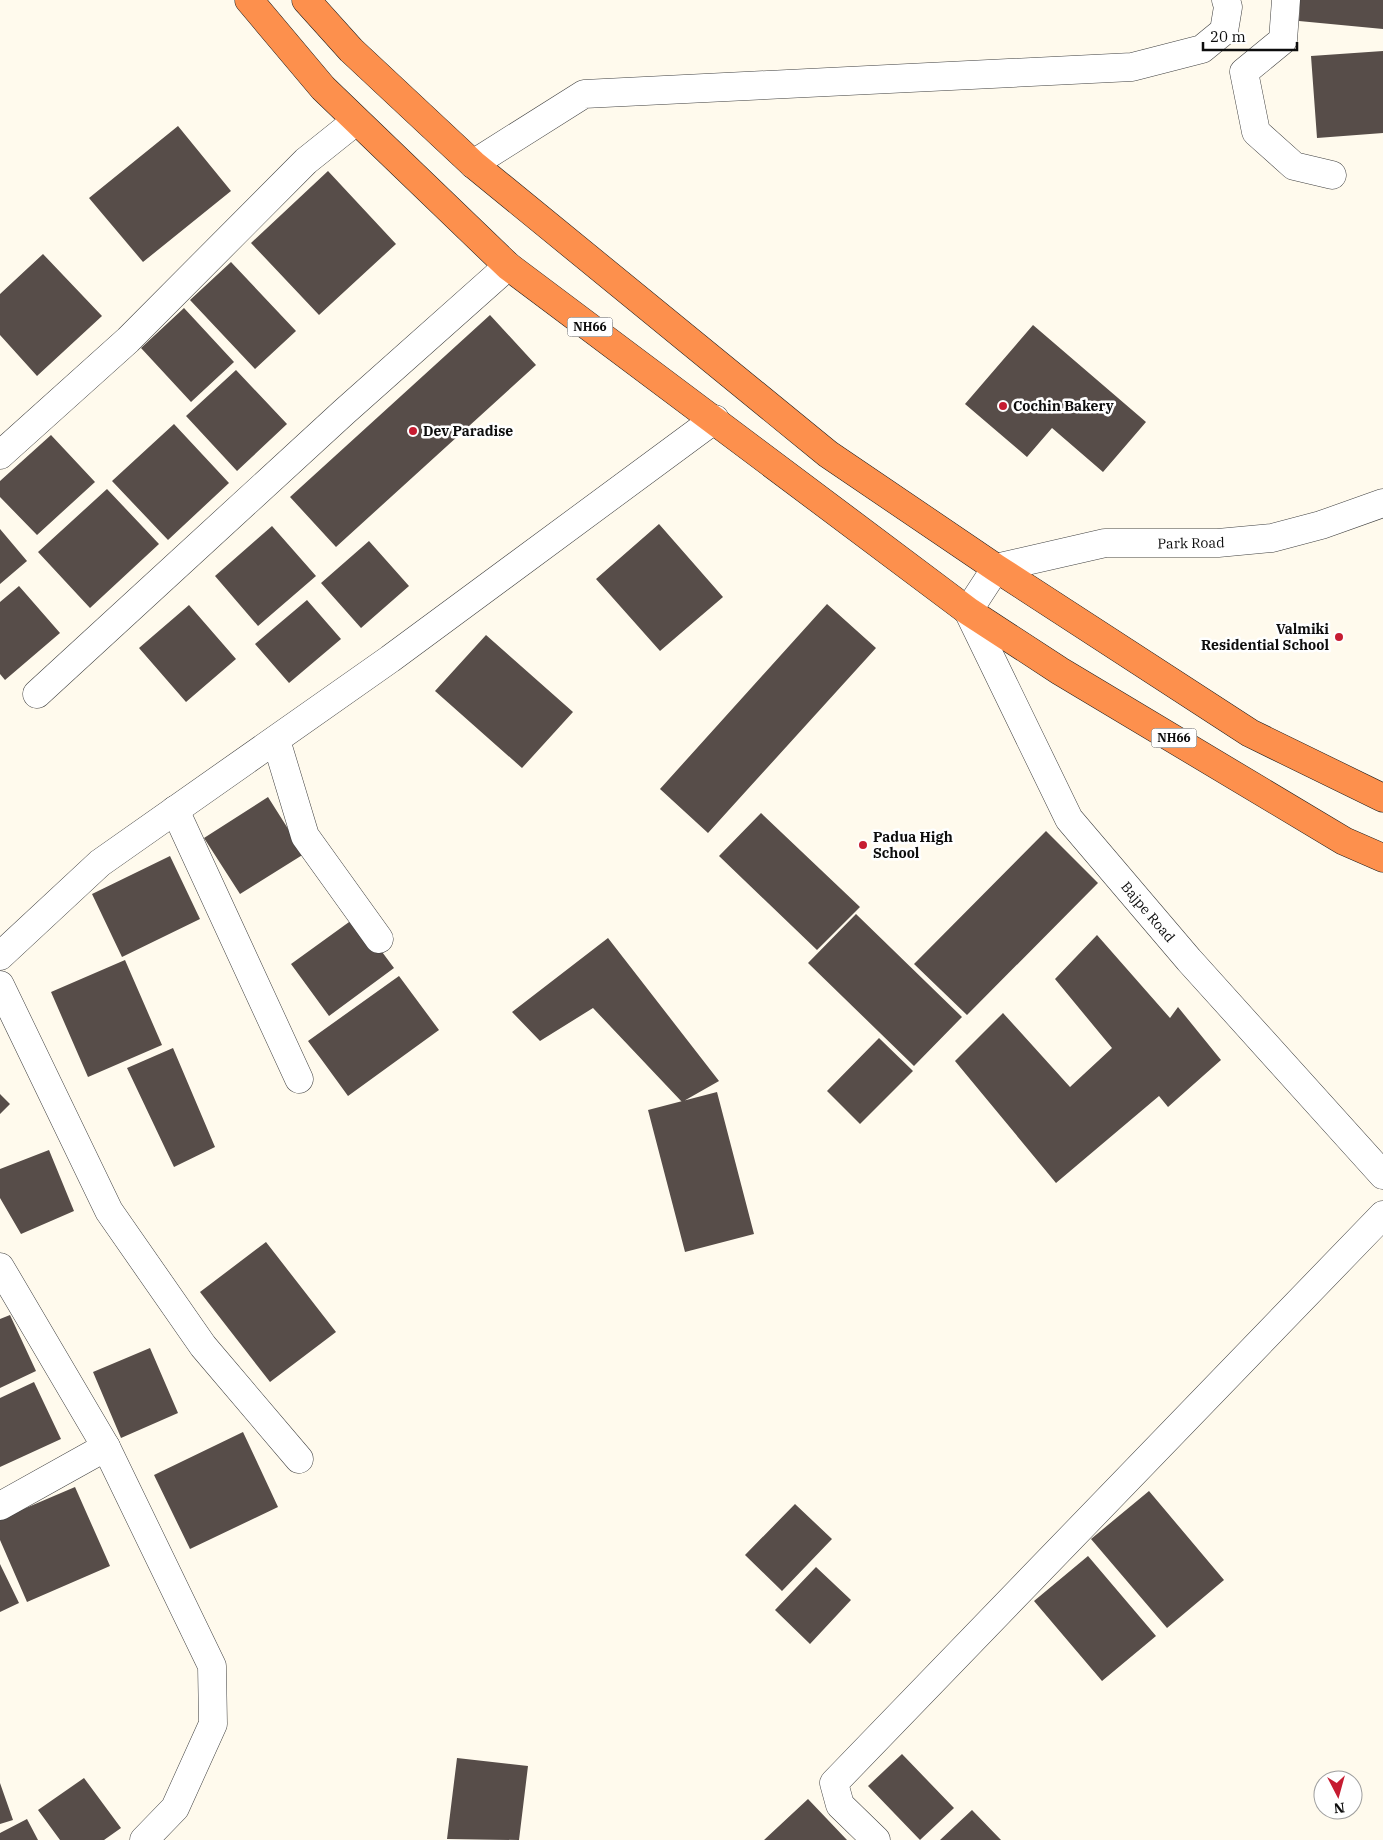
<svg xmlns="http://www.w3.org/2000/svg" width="1383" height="1840" font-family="'IBM Plex Serif',serif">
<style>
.building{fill:#574d49}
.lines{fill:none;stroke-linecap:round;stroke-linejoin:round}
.minor-casing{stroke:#404040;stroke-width:29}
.highway-casing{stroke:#1e1e1e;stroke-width:29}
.minor{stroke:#fff;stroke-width:28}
.highway{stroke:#fd904d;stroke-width:28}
.poi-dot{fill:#c61c31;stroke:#fff;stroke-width:2}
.labels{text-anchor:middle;stroke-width:5;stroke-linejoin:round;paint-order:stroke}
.shield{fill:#fff;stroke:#565656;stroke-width:1}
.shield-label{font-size:12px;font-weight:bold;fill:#0d0d0d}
.poi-label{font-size:14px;font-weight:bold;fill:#0d0d0d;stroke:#fff;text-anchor:start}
.street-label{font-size:14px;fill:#0d0d0d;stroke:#fff}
</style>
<rect width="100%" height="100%" fill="#fffaed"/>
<path class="building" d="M1300,0H1383V29L1299,21Z
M1383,51V133L1317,138L1311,56Z
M178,126L231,191L143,262L89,198Z
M328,171L396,244L319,315L251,243Z
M43,254L102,316L37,376L0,335V294Z
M231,262L296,331L255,369L190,300Z
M184,308L234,362L191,402L141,348Z
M490,315L536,365L336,547L290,497Z
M1033,325L1146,422L1103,472L1052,428L1027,457L965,404Z
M236,370L287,424L237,471L186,416Z
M174,424L229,483L168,540L112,481Z
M51,435L95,482L37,535L0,497V481Z
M107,489L159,544L90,608L38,552Z
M659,524L723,597L660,651L596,579Z
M272,526L316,576L258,626L215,576Z
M0,529L27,561L0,584Z
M369,541L409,586L361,628L321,583Z
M19,586L60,633L5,680L0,674V602Z
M307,600L341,639L289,683L255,644Z
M827,604L876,648L708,833L660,789Z
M189,605L236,659L186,702L139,648Z
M486,635L573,712L522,768L435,691Z
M268,797L304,854L240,894L204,838Z
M761,813L860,907L817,950L719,856Z
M1046,831L1098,883L967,1015L914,964Z
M170,856L200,919L122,957L92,894Z
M856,914L962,1017L914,1066L808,963Z
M356,917L394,968L329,1016L291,964Z
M1097,935L1170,1018L1178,1007L1221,1060L1168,1107L1159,1096L1056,1183L955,1061L1003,1013L1070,1087L1112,1048L1055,979Z
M608,938L719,1081L682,1102L593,1008L540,1041L512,1012Z
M125,960L162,1045L88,1077L51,992Z
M399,976L439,1030L348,1096L308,1041Z
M879,1038L913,1071L860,1124L827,1091Z
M173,1048L215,1147L174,1167L127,1068Z
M717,1092L754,1234L685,1252L648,1110Z
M0,1094L10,1104L0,1114Z
M49,1150L74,1211L21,1234L0,1198V1169Z
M266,1242L336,1332L270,1382L200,1292Z
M10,1315L36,1371L0,1388V1319Z
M150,1348L178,1413L121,1438L93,1372Z
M34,1382L61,1439L0,1467V1398Z
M243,1432L278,1507L190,1549L154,1475Z
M75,1487L110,1566L27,1602L0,1540V1519Z
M1149,1491L1224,1580L1167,1628L1091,1539Z
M795,1504L832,1539L782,1591L745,1555Z
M1088,1556L1156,1636L1102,1681L1034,1601Z
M0,1564L19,1603L0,1612Z
M816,1567L851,1600L810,1644L775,1610Z
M902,1754L954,1808L920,1840L868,1786Z
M457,1758L528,1766L519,1840L447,1839Z
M84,1778L121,1828L104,1840H60L38,1810Z
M0,1783L13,1820L0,1824Z
M808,1799L847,1840H764Z
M972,1810L1001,1840H940Z
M27,1819L38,1840H0V1833Z"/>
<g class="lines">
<g class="minor-casing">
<g id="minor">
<path d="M1286,0L1283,40L1244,72L1256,132L1294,166L1332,175"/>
<path d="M473,164L584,94L1132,67L1202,49L1224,31L1228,7L1226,0"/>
<path d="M0,455L128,340L306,161L356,121"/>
<path id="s1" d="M1383,503L1321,525L1272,538L1218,543H1105L996,568L968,611L1069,819L1189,960L1383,1175"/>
<path d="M37,694L344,412L508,266"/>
<path d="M276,740L305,836L379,939"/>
<path d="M175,810L299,1079"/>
<path d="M0,956L100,863L390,659L715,419"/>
<path d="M0,985L109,1211L203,1346L299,1459"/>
<path d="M0,1267L106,1447L212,1666L213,1724L175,1808L144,1840"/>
<path d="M0,1506L106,1447"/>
<path d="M876,1840L840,1805L834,1783L1383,1215"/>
</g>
</g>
<g class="highway-casing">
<path id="highway" d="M249,0L323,88L508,266L968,611L1060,671L1344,841L1383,858
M306,0L351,50L473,164L828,454L996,568L1250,733L1383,798"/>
</g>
<use href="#minor" class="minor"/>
<use href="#highway" class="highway"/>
</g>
<g class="poi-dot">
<circle cx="1003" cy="406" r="5"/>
<circle cx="413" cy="431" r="5"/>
<circle cx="1339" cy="637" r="5"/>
<circle cx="863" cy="845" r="5"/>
</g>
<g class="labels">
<g class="shield">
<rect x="567.5" y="317.5" width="45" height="19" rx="4"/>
<rect x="1151.5" y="728.5" width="45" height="19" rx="4"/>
</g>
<g class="shield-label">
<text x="590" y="331">NH66</text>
<text x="1174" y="742">NH66</text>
</g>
<g class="poi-label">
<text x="1013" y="411">Cochin Bakery</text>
<text x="423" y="436">Dev Paradise</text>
<text x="1329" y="634" text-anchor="end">Valmiki<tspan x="1329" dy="16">Residential School</tspan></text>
<text x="873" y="842">Padua High<tspan x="873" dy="16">School</tspan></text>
</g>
<g class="street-label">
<text transform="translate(1191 543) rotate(-1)" y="5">Park Road</text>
<text dy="5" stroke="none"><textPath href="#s1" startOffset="800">Bajpe Road</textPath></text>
</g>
</g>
<g transform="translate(1338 1795) rotate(174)"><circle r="24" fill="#ffffff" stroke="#9e9e9e"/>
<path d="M0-4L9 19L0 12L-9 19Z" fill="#c61c31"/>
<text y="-8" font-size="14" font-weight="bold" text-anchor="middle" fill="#0d0d0d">N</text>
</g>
<path d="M1203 42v8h94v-8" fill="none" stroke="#0d0d0d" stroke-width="2.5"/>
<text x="1210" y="42" font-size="15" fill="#0d0d0d" stroke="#ffffff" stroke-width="4" paint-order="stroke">20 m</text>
</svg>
